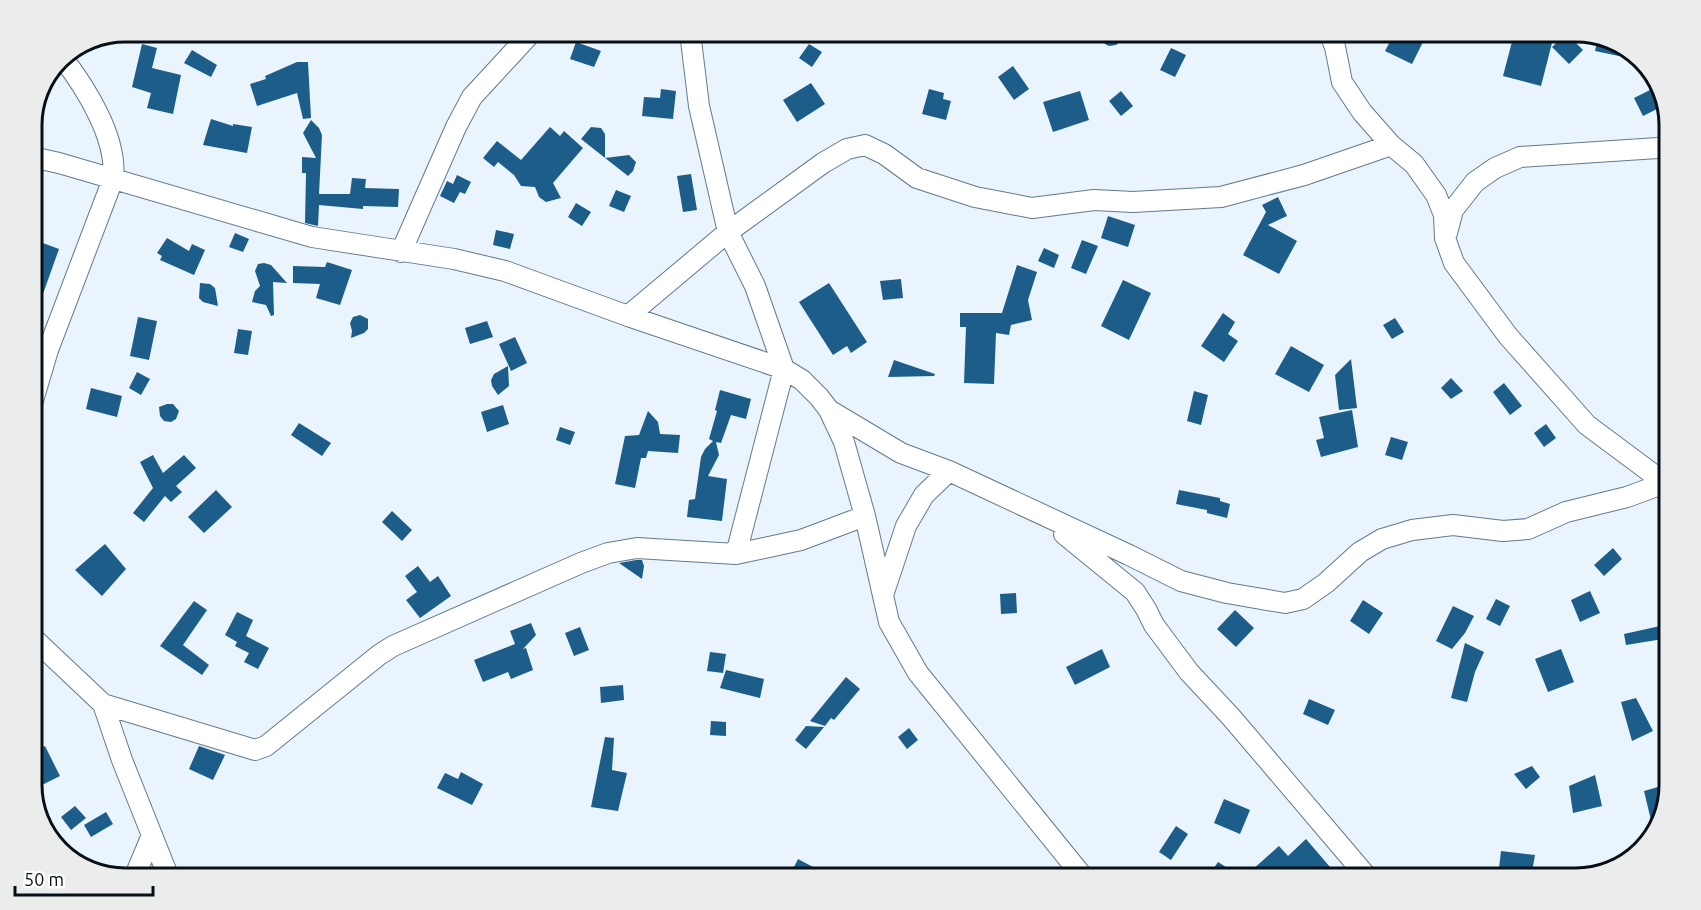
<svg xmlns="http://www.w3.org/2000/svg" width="1701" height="910" font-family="Ubuntu,sans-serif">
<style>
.building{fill:#1c5e89}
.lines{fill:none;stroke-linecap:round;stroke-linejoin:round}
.street-casing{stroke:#637a8c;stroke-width:22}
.street{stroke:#fff;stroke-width:20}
.rim{fill:none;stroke:#071016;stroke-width:3}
</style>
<rect width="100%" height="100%" fill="#e9f4fc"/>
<path class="building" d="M1095,32H1132L1116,45L1109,46L1105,44Z
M1395,32H1411L1425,38L1412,64L1385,51Z
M1566,33L1583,50L1569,64L1552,47Z
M1514,34L1552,43L1541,86L1503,76Z
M1598,37L1618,41L1622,45L1619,56L1595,51Z
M576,42L601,51L594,67L570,59Z
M142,44L157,48L152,68L181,75L173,114L147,108L151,93L132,87Z
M809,44L822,52L812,67L799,58Z
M1171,48L1186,55L1175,77L1160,70Z
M192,50L217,65L211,77L184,63Z
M297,62H308L311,118L303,119L297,93L257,106L250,84L266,79L265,76Z
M1013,66L1029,89L1014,100L998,77Z
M811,83L825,104L797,122L783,100Z
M1656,87L1665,105L1643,116L1634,98Z
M661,89L676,91L673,119L642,116L644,97L660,98Z
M929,89L944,93L943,99L951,101L946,120L922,114Z
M1080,91L1089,120L1053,132L1043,102Z
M1121,91L1133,106L1121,116L1109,101Z
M211,119L233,126V124L252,127L247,153L203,145Z
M311,120L319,128L322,135L319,194H350L352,178L366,179L365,188L399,189L398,207L363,206V209L319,205L318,226L305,223L306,173H302V157L316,158L303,133Z
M550,127L560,136L564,131L583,148L553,183L561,198L546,202L539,197L535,187L521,186L514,175L498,162L494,167L483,158L497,141L521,160Z
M591,127L601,128L605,134V158L629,155L636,162L633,171L628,176L581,139Z
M691,174L697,210L683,212L677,176Z
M457,175L471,182L465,194L460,192L454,203L440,196L447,181L453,184Z
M616,190L631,196L624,212L609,206Z
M1278,197L1287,216L1268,225L1297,241L1279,274L1243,255L1266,212L1262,205Z
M576,203L591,212L582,226L568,217Z
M1108,216L1135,225L1128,247L1101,238Z
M496,230L514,234L510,249L493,245Z
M235,233L249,239L243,252L229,247Z
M167,238L189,251L192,244L205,250L194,275L160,260L162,256L157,253Z
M32,239L59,249L34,319L32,318Z
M1082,240L1098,246L1086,274L1071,268Z
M1044,248L1059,255L1054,268L1038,261Z
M327,262L352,270L340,305L316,298L320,284L293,283V266L325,267Z
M264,263L271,265L287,283L273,282L274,315L271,316L266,305L252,302L255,291L260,286L255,271L258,264Z
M1017,265L1037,272L1028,300L1032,320L1011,325L1009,335L996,333L994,384L964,383L966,327H960V313H1002Z
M901,279L903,298L883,300L880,281Z
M1123,280L1151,293L1129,340L1101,326Z
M200,283L210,284L215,288L218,306L203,302L199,298Z
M829,283L867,342L851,353L847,346L833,355L799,302Z
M1223,313L1235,322L1228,334L1238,341L1224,362L1201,346Z
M360,315L368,319V329L364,333L351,338L352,331L350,323L353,317Z
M138,317L157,321L149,360L130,356Z
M1395,318L1404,332L1392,339L1383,325Z
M487,321L493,337L470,344L465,328Z
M238,329L252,331L248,355L234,353Z
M515,337L527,363L511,371L499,344Z
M1291,346L1324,365L1309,392L1275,374Z
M1351,359L1357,408L1339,410L1335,375Z
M894,360L935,374L934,376L888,377Z
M508,366L509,386L498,395L492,386L491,380L494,374Z
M137,372L150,379L141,395L129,388Z
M1451,378L1463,391L1451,399L1441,388Z
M1504,383L1522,406L1510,415L1493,392Z
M91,388L122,396L117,417L86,409Z
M720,390L751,399L746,419L731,415L721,443L716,442L719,455L708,476L727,479L722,521L687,517L689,500L695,499L701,457L705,449L713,441L709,439L717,411L715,410Z
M1194,391L1208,395L1201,425L1187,421Z
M167,404H173L179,411L176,419L171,422L164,421L160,416L159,407Z
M503,405L509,424L487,432L481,412Z
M1352,410L1358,447L1321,457L1316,440L1324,438L1319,417Z
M648,411L658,422L660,434L680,435L678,453L648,451L646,458H641L635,488L615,484L625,436L639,435Z
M299,423L331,443L322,456L291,435Z
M1546,424L1556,438L1544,447L1534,433Z
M560,427L575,432L570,445L556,440Z
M1391,437L1408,442L1402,460L1385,455Z
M153,455L163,473L184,455L196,468L176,486L182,492L171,502L165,496L144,522L133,513L153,488L140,462Z
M216,490L232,507L204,533L188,517Z
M1179,490L1220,498V501L1230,504L1227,518L1207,513V510L1176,504Z
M392,511L412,530L402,541L382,522Z
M105,544L126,569L102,596L75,570Z
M1613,548L1622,559L1604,576L1594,565Z
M636,560H642L644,566L642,579L619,563Z
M418,566L430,582L438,576L451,596L420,618L406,600L417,592L405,576Z
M1590,591L1600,613L1580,622L1571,600Z
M1016,593L1017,613L1001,614L1000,594Z
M1496,599L1510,606L1500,626L1486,619Z
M1363,600L1383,613L1369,634L1350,621Z
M194,601L207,610L183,645L209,665L202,675L160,646Z
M1453,606L1474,616L1465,633L1452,649L1436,641Z
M1235,610L1254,628L1236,647L1217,629Z
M237,612L253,620L246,636L269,648L258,669L244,662L249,653L235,646L237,642L225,635Z
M531,623L536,635L523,649L526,648L533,670L511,679L508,672L483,682L474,660L515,644L510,631Z
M1669,624V638L1626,645L1624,634Z
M580,627L589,650L574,656L565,633Z
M1465,643L1484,652L1475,672L1467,702L1451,698Z
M1102,649L1110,667L1075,685L1066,667Z
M1561,649L1574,682L1548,692L1535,659Z
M710,652L726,654L723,673L707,671Z
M726,670L764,679L760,698L720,688Z
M846,677L860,689L834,720L831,718L825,726L810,721Z
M623,685L624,700L601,703L600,687Z
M1636,698L1653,731L1632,741L1621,702Z
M1309,699L1335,710L1328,725L1303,714Z
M711,721L726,722V736L710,735Z
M806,726L824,727L806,749L795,740Z
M909,728L918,740L907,749L898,737Z
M605,737L614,738L612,770L627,773L618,811L591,807Z
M45,746L60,776L38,787L32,775V753Z
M199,746L225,755L213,780L189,769Z
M1532,766L1540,777L1526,789L1514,774Z
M461,772L483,784L472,805L437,788L445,773L458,779Z
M1595,775L1602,806L1573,813L1569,786Z
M1658,787L1664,810L1660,827L1654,833L1644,791Z
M1224,799L1250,810L1240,834L1214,823Z
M75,806L86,818L71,830L61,817Z
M106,812L113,824L91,837L84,825Z
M1176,826L1188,834L1171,860L1159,852Z
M1306,839L1330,867L1317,878H1207L1218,862L1243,878L1279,846L1288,856Z
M1501,851L1535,855L1532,872L1499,868Z
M798,859L815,868L809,878H802L791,873Z"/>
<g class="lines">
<g class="street-casing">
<path id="street" d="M690,32L699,106L728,232L755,286L784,369L736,554
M1329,32L1335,47L1342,82L1362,112L1391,145L1414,164L1436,195L1444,215L1445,238L1454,263L1508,336L1587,425L1669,486
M32,157L59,163L312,237L454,259L505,271L628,316L784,369L802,380L819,397L829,410L844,442L865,516L889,622L918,673L1084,878
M1447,233L1453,210L1475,182L1495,168L1520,157L1658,148L1669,144
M401,252L456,127L472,97L532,32
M628,316L728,232L823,163L847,149L865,145L884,154L917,178L975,197L1032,208L1094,200L1133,202L1221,197L1304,175L1391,145
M32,404L48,350L113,179C118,139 86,88 62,57
M829,410L901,453L949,471L1129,555L1181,581L1227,593L1285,603L1303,599L1326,583L1360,552L1382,539L1412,530L1453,525L1503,531L1528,529L1566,512L1627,497L1665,483
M1064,534L1135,592L1146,609L1154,625L1189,672L1231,717L1368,878
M883,595L906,526L924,495L949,471
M32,637L103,704L122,760L169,878
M103,704L255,750L266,746L379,655L393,646L581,563L608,553L637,548L736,554L801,540L865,516
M134,878L152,835"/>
</g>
<use href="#street" class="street"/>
</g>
<path d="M0 0H1701V910H0ZM125 42H1576A83 83 0 0 1 1659 125V785A83 83 0 0 1 1576 868H125A83 83 0 0 1 42 785V125A83 83 0 0 1 125 42Z" fill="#ebecec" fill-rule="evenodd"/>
<path class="rim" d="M125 42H1576A83 83 0 0 1 1659 125V785A83 83 0 0 1 1576 868H125A83 83 0 0 1 42 785V125A83 83 0 0 1 125 42Z"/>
<path d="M15 886v9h138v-9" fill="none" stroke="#071016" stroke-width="3"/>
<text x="24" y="886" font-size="18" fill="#071016" stroke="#ffffff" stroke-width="4.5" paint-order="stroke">50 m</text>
</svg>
